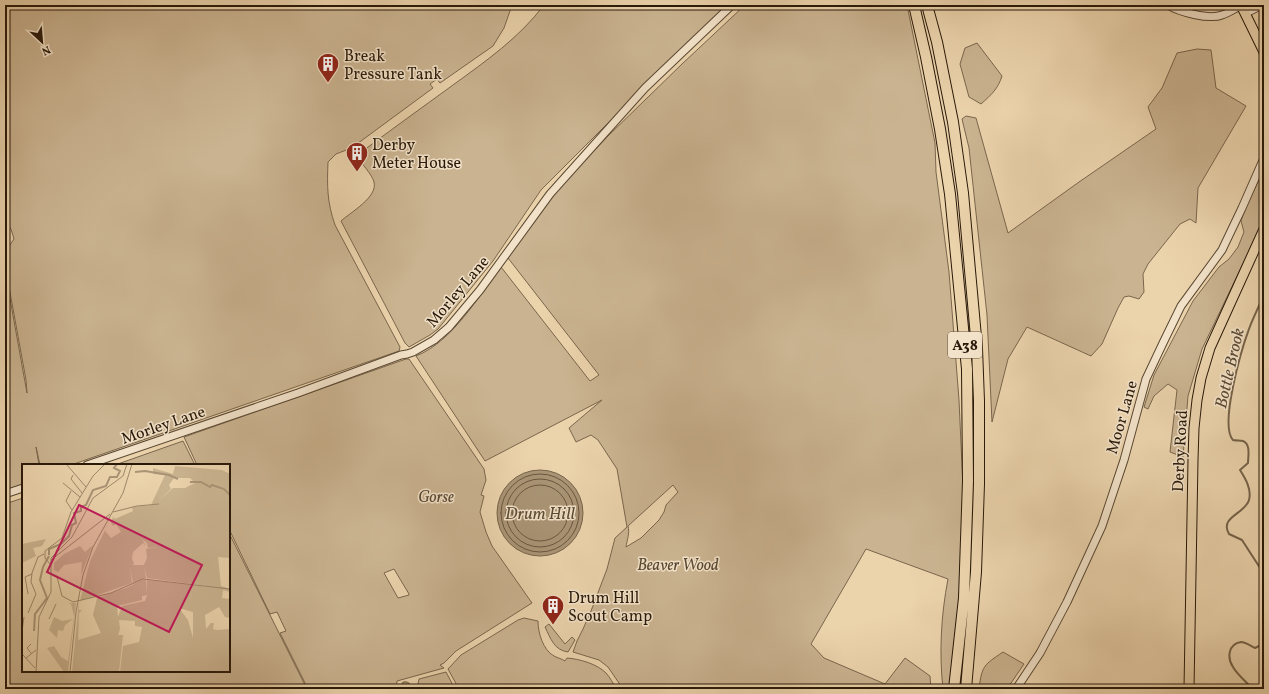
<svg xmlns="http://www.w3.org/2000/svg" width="1269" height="694" font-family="Vollkorn,serif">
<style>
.green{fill:#cab390;stroke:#7a664c;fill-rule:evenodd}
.water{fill:#a99475;stroke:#76634a}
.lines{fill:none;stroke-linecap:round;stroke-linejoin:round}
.shore{stroke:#69563f;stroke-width:1}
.stream{stroke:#76634a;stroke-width:2}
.minor-casing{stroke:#5a4832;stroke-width:9}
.major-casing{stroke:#291909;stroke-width:11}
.highway-casing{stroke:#291909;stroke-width:12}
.minor{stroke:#f2e2c9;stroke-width:7}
.major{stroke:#ebd3ac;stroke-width:9}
.highway{stroke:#ebd3ac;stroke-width:10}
.labels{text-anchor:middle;stroke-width:3;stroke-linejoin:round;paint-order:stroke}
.shield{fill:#f2e2c9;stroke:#655543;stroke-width:1}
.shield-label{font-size:15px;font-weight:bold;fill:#291909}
.poi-label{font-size:16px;fill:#291909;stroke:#f2e2c9;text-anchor:start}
.street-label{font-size:16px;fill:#291909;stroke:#f2e2c9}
.park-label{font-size:16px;font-style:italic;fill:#594732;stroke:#f2e2c9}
.water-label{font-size:17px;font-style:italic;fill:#5c4a34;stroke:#f2e2c9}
.inset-river{fill:none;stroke:#a99475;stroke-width:2}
.inset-road{fill:none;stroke:#9d896b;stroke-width:1}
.view{fill:#c2185b;fill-opacity:0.15;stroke:#c2185b;stroke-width:2}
.inset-edge{fill:none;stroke:#291909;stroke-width:2}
</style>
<rect width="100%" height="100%" fill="#ebd3ac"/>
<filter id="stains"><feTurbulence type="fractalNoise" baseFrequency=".005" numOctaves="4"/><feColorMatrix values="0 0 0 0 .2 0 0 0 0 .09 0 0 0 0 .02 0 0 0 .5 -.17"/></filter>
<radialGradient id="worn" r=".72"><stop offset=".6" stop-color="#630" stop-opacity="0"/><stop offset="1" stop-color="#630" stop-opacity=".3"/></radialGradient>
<path class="green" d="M5,5H512L504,28L493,46L440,83L437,79L430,84L433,88L361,141L349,149L336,154L328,162C327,186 327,202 335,225L400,347L399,351L71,465H40L36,447L39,465H23V486L5,492V271L27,393L26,380L5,265V252L14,239L11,229L5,223Z
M544,5H726L541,190L493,261L447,318L438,329L430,335L409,347L405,343L341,221C351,212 378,197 374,182C373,176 360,161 356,156C388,132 420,109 453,85C486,61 519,38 544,5Z
M745,5H907L935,143L936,172L949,272L959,400L963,488L961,583L951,689H943C939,653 941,615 948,579L866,549L811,644L824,658L885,684L905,658L930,676L931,689H623L608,667L599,660L573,652L577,641L583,629L591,611L607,569L615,538L627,527L617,469L598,440L591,435L576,442L569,428L602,400L485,461L416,356C452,342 478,297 501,267L590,381L599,375L508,258L546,202L608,136L682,64ZM673,485L678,492L666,505L664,512L659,520L641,538L626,547C627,540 630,533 628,526Z
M977,43L1002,76C998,89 991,95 981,104L969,97L960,64L965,48Z
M1197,49L1211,50L1216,88L1246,106L1198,188L1196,223L1190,219L1180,224L1148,264L1143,274L1144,292L1139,299L1129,296L1124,297L1118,308L1102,344L1091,356L1027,327L1008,359L992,422L987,315L969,148L962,119L966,116L976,118L1008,233L1079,182L1156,129L1148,107L1162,88L1177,53Z
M1264,169V220L1202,349L1188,396L1183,457L1170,452L1177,390L1168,384L1154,396L1148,409L1144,407L1154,375L1193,301L1219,267L1229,259L1238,247L1244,232L1241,221L1244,211Z
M406,359H409L484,469L486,480L481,495L484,496L480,512L486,532L492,546L532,603L456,651L444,663L440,665L444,668L397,681L396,689H308L280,633L286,631L277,612L270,614L229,529V465H197L184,437ZM394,569L409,594V595L398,598L384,573Z
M183,441L195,465H115Z
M23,498V671H229V533L307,689H5V504Z
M524,618L538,621C538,633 543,650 554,656C558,658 562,659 565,661L567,658C580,659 597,664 606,673C610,677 613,684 617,689H459L448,669L461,655L518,620Z
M549,624L565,644L572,637L575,640L568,652C554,650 551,639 545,627Z
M1003,652L1024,664L1007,689H979C982,665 984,665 1003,652Z
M446,672L455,689H417L419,679Z"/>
<path class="water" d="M497 513a43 43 0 1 1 86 0a43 43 0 1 1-86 0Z
M403,682C408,681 412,684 411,689H401V685Z"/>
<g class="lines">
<path class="shore" d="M501 513a39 39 0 1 1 78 0a39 39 0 1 1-78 0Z
M506 513a34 34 0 1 1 68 0a34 34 0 1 1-68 0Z
M512 513a28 28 0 1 1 56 0a28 28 0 1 1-56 0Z"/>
<path class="stream" d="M1264,295C1259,306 1253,318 1249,329C1242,348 1219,425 1233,440C1237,441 1240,440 1243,441C1251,444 1248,457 1248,463L1240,470C1245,478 1252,489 1249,500C1245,514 1219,517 1229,534L1242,540L1264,574
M1248,689L1250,686C1244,680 1237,674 1233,667C1227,658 1228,644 1241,642C1245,642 1251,646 1255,648L1263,644L1264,642"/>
<g class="minor-casing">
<path id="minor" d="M1168,5C1179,12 1209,20 1222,15C1229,13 1235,8 1242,5
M1246,13L1262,5
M87,465L298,393L401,355L407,354L413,352L434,340L449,327L480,290L550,194L645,88L732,5
M5,494L23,488
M1016,689L1040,653L1067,602L1102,526L1124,460L1146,379L1163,343L1181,306L1222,250L1242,208L1264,158"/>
</g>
<g class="major-casing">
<path id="major" d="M1241,5L1264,52
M1189,689L1193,460L1194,428L1197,400L1201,378L1210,348L1264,229"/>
</g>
<g class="highway-casing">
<path id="highway" d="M914,5L926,57L940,129L950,194L967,369L968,481L964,598L954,689
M927,5L937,42L953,122L963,193L977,348L979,401V484L976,572L966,689"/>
</g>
<use href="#minor" class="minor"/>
<use href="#major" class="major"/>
<use href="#highway" class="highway"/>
</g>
<defs>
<g id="building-pin" transform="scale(1.15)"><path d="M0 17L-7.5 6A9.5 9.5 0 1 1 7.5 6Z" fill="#8f2418" stroke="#f2e2c9"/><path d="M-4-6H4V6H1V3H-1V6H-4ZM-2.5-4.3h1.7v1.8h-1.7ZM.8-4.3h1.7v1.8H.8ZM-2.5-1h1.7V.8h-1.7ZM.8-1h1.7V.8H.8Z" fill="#fff"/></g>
</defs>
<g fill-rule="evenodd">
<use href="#building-pin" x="328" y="64"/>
<use href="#building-pin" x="357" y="153"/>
<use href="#building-pin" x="553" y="606"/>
</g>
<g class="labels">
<rect class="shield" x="948" y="332" width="34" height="26" rx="3"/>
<g class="shield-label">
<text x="965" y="350">A38</text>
</g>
<g class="poi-label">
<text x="344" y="61">Break<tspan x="344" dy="18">Pressure Tank</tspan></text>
<text x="372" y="150">Derby<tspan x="372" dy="18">Meter House</tspan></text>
<text x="568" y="603">Drum Hill<tspan x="568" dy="18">Scout Camp</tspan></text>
</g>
<g class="street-label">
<text transform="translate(457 291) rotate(-50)" y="6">Morley Lane</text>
<text transform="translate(1121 417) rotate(-74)" y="6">Moor Lane</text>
<text transform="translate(163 424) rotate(-19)" y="6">Morley Lane</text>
<text transform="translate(1179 451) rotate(-87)" y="6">Derby Road</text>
</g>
<g class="park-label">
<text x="436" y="502">Gorse</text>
<text x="678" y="570">Beaver Wood</text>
</g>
<g class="water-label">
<text transform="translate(1229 368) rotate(-77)" y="6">Bottle Brook</text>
<text x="540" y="519">Drum Hill</text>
</g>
</g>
<g transform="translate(22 464)">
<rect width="208" height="208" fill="#ebd3ac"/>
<path d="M153,2L200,6L208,10V94L196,93L199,122L208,125V128L201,126L200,134L208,135V154L203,153L197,143L183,151L184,165L189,159H192L191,165L195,166L208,165V208H98L101,182L117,178L120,163L113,162V157L97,156L98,165L96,171H101L97,208H50L57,138V146H60L57,149L56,176L79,169L71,151L75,134L104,124L120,116H124L125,131L120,132V136L95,142L96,153L100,142L123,137L125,131V116L200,124L125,114L122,103L124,114L111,119L108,103L110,119L58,137L68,97L89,54L83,67L89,74L99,68L94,60L91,62L89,59L91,53L93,55L111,47L110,43L129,41L143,11L131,10V4L151,10ZM152,14H168L173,19L163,24H151L134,39L149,25L147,21ZM120,75L125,79L126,84L136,83L124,85L125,94L122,101H110L112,100L110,94L111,88L121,79L124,82ZM157,144L171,148V174L166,156ZM24,75L20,82L11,84L14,92L0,99V80ZM71,81L59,111L60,98L42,101L36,108L32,106V99L42,90L58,82L63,88ZM46,139H54L46,208H42L25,184L32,182L39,193L46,197L52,152L49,140ZM32,153L40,157L51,155L43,161L41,167L36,166L35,174L27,166Z" fill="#cab390" fill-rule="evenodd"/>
<path class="inset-river" d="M113,8L123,7L147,11L156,15M168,18H179L188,23L190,21L202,25L208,31M27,91V85L39,80L47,72L50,61L54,59L52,49L59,47V43L64,41L71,26L84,22L88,13H95L98,7L92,4L95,0M12,167L13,150L25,134L18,116L21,103L27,92"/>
<path class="inset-road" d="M45,1L64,23M51,11L49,15L60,29M41,19L58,33M49,27L44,37L50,46M91,48L115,42L137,40M29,96L88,50M28,100L23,94V87L40,74L49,48L71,12L83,0M27,109L35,113L40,132L51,138L89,129L121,115L208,125M6,130L3,113L10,110M6,149L14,130L9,118L10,109L16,93L22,90M27,155L34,140M0,167L2,153M9,189L5,184L9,180M0,190L13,204M4,194L14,186M14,208L17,153L29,128V94L50,73L71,34L101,12L105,0M48,208L54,148L61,111L71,83L101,29L110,0"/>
<path class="view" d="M57,41L180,101L147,168L25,108Z"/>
<rect width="208" height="208" class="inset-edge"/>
</g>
<rect width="1269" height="694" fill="none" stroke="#ebd3ac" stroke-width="20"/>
<rect x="6" y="6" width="1257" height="682" fill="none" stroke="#291909" stroke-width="2"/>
<rect x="10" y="10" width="1249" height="674" fill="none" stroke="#291909"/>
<g transform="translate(42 42) rotate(154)" stroke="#f2e2c9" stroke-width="3" paint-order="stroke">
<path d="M0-3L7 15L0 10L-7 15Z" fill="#291909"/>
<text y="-6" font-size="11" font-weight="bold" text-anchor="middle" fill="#291909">N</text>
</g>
<rect width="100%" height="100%" filter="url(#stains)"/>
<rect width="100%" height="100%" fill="url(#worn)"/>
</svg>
